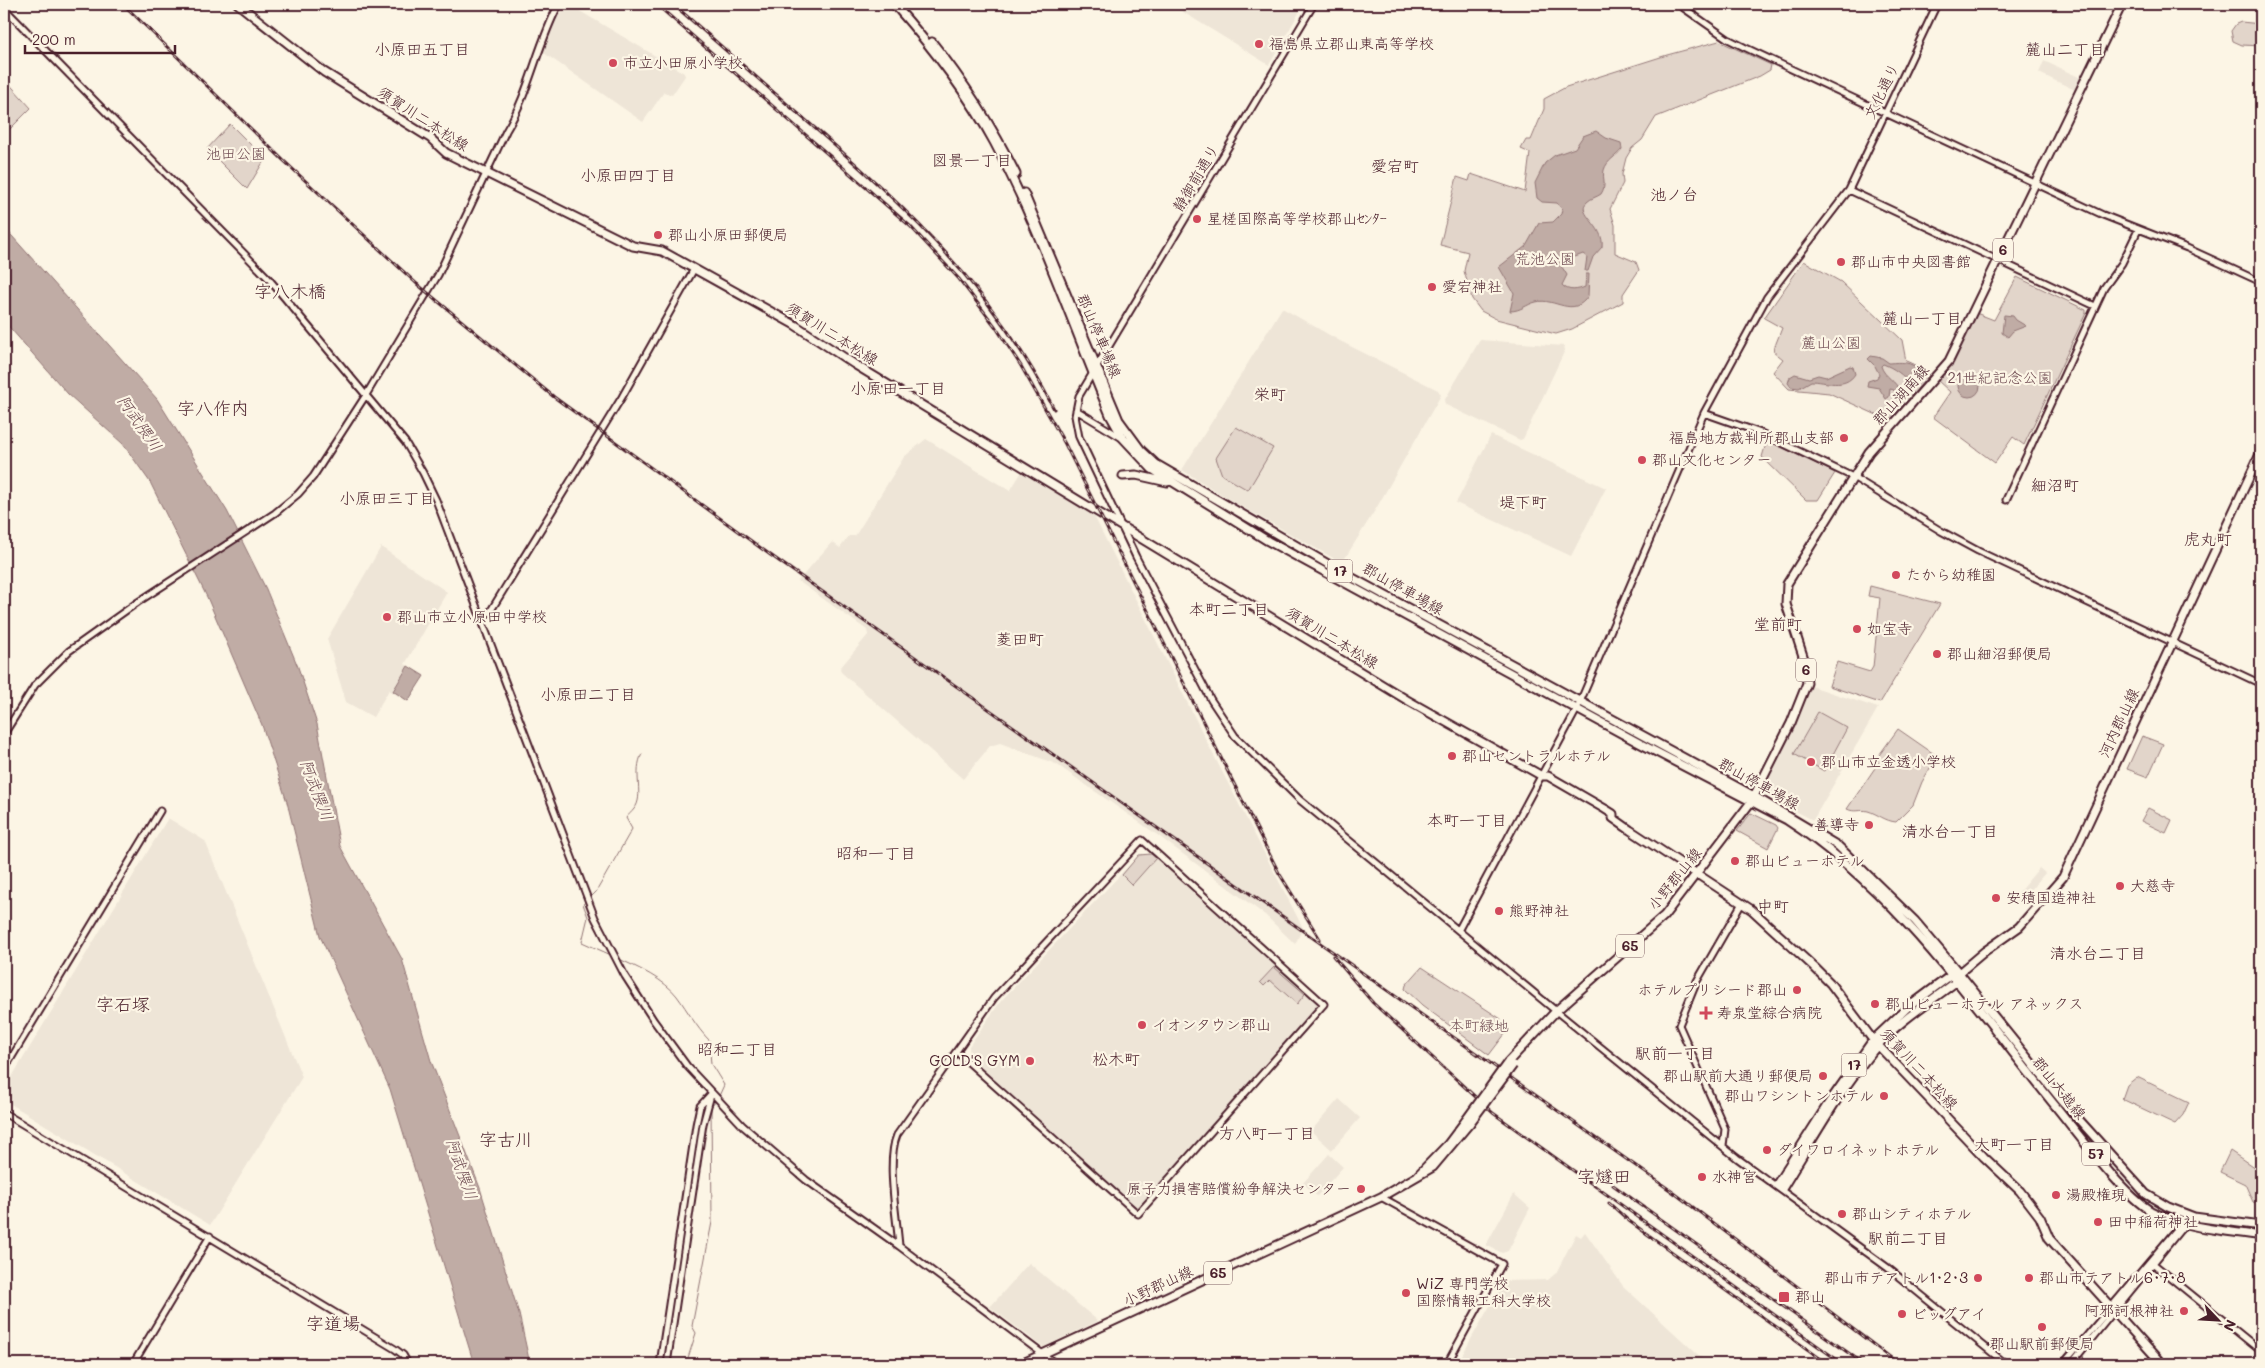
<svg xmlns="http://www.w3.org/2000/svg" width="2265" height="1368" font-family="Mali,'Klee One',sans-serif">
<style>
.built{fill:#eee5d7}
.green{fill:#e2d5ca;stroke:#967a7a}
.water{fill:#c0aca5;stroke:#917474;fill-rule:evenodd}
.lines{fill:none;stroke-linecap:round;stroke-linejoin:round}
.stream{stroke:#917474;stroke-width:1}
.minor-casing{stroke:#4a1f2b;stroke-width:9}
.major-casing{stroke:#4a1f2b;stroke-width:11}
.minor{stroke:#fcf5e5;stroke-width:5}
.major{stroke:#fcf5e5;stroke-width:7}
.rail-casing{stroke:#4a1f2b;stroke-width:3}
.rail{stroke:#fcf5e5;stroke-width:1;stroke-dasharray:4;stroke-linecap:butt}
.major-bridge-casing{stroke:#4a1f2b;stroke-width:11;stroke-linecap:butt}
.major-bridge{stroke:#fcf5e5;stroke-width:7}
.poi-dot{fill:#d1495b;stroke:#fcf5e5;stroke-width:2}
.labels{text-anchor:middle;stroke-width:4.5;stroke-linejoin:round;paint-order:stroke}
.shield{fill:#fcf5e5;stroke:#7f5f63;stroke-width:1}
.shield-label{font-size:14px;font-weight:bold;fill:#4a1f2b}
.poi-label{font-size:15px;fill:#4a1f2b;stroke:#fcf5e5;text-anchor:start}
.street-label{font-size:15px;fill:#4a1f2b;stroke:#fcf5e5}
.park-label{font-size:15px;fill:#704c53;stroke:#fcf5e5}
.neighbourhood-label{font-size:16px;fill:#4a1f2b;stroke:#fcf5e5}
.water-label{font-size:16px;font-style:italic;fill:#6d4950;stroke:#fcf5e5}
.quarter-label{font-size:18px;fill:#4a1f2b;stroke:#fcf5e5}
</style>
<rect width="100%" height="100%" fill="#fcf5e5"/>
<filter id="ink" filterUnits="userSpaceOnUse"><feTurbulence type="fractalNoise" baseFrequency=".02" numOctaves="2"/><feDisplacementMap in="SourceGraphic" scale="10" xChannelSelector="R" yChannelSelector="G"/><feConvolveMatrix kernelMatrix="1 2 1 2 8 2 1 2 1" color-interpolation-filters="sRGB"/></filter>
<g filter="url(#ink)">
<path class="built" d="M564,4H568L684,73L685,76L672,95L664,92L643,122L544,53L542,48L548,32Z
M1170,4H1304L1269,65Z
M2044,61L2081,78L2075,90L2039,73Z
M1282,308L1340,341L1438,390L1441,395L1377,507L1342,563L1232,501L1182,470Z
M1480,340L1564,346L1565,350L1523,439L1520,440L1446,405L1444,401Z
M1491,435L1606,488L1571,556L1456,503Z
M926,439L1010,491L1023,470L1092,512L1213,754L1303,928L1295,944L1265,915L1156,834L1056,764L1000,743L990,746L963,779L841,672L840,668L868,635L867,630L798,581L832,542L840,548L849,536H855L904,457Z
M381,547L447,592L405,664L424,675L408,702L389,690L373,717L346,702L327,639Z
M1811,686L1878,708L1813,820L1762,794Z
M168,818L205,841L302,1077L210,1225L4,1100V1090Z
M1151,854L1319,1005L1138,1209L970,1059L969,1046L1001,1001L1139,855Z
M2039,868L2045,873L2019,904L2013,899Z
M1339,1099L1360,1118L1332,1150L1311,1131Z
M1329,1154L1343,1167L1317,1196L1303,1183Z
M1514,1194L1530,1208L1508,1251L1502,1253L1486,1245Z
M1585,1232L1623,1286L1708,1364H1457L1504,1281L1548,1280L1556,1273L1576,1234L1581,1237Z
M1029,1263L1098,1321L1043,1347L990,1307Z"/>
<path class="green" d="M2241,22L2261,24V46L2242,45L2233,41L2231,31L2236,24Z
M1719,41L1771,65L1770,70L1760,76L1656,117L1642,140L1632,148L1626,158L1622,174L1623,183L1610,209L1615,225V253L1636,262L1639,270L1623,294V302L1572,329L1556,334L1496,319L1481,311L1472,299L1464,271L1468,252L1440,245L1457,177L1469,181L1471,174L1525,192L1530,153L1521,149L1526,140H1531L1544,109V99L1566,87L1667,55Z
M4,78L31,108L4,135Z
M230,124L265,159L247,189L207,149Z
M1804,261L1841,282L1902,340L1906,361L1922,368L1929,375L1890,421L1829,393L1789,389L1773,372L1783,359L1773,351L1782,328L1764,318Z
M2017,277L2086,310V313L2024,445L2013,437L1995,463L1933,417L1950,392L1937,380L1951,365L1976,313L1994,320Z
M1236,427L1273,448L1248,490L1222,475L1216,458Z
M1767,440L1835,473L1818,500H1806L1762,457Z
M1870,586L1940,604L1880,703L1829,686L1837,662L1870,672L1873,667L1880,598L1868,596Z
M1818,712L1847,728L1824,771L1794,754Z
M1898,729L1937,756L1922,782L1913,805L1896,822C1885,821 1878,814 1868,811C1861,809 1855,813 1847,809L1879,762L1877,758Z
M2142,736L2163,744L2148,777L2127,769Z
M2148,808L2172,820L2166,833L2141,821Z
M1751,813L1776,825L1778,828L1768,848L1737,831Z
M1151,854L1156,858L1132,885L1122,875L1139,855Z
M1274,967L1305,994L1297,1004L1270,980L1264,986L1260,982Z
M1422,967L1501,1019L1498,1027L1505,1034L1489,1055L1422,1005L1405,989L1406,985Z
M2137,1077L2189,1102L2183,1115L2175,1124L2122,1099L2127,1085Z
M2230,1151L2261,1172V1205L2253,1202L2245,1184L2220,1172Z"/>
<path class="water" d="M1596,131L1606,138L1621,143L1622,149C1616,157 1607,160 1604,170C1602,179 1607,185 1601,194C1597,197 1591,198 1587,202C1575,214 1605,225 1602,247L1593,257L1588,271H1585L1587,257L1583,254L1575,257L1570,255L1562,259L1560,264L1567,275L1562,285C1568,292 1578,290 1585,287L1586,274H1589L1588,296C1573,319 1555,297 1536,302C1527,304 1521,311 1510,311L1514,293L1499,267L1526,246L1539,223L1553,222L1561,214L1562,209L1557,203L1542,202L1537,198L1535,183L1545,163L1555,155L1575,148L1583,136Z
M4,227L157,399L227,511L266,589L298,667L317,724L340,846L402,959L431,1061L480,1188L519,1314L530,1364H474L390,1089L320,936L287,802L262,725L207,597L150,482L123,444L68,394L4,321Z
M2004,315L2013,316L2016,320L2026,326L2013,331L2008,337L2002,333Z
M1871,356L1882,358L1889,363C1901,362 1911,361 1920,371L1919,382L1900,399L1895,396L1894,390L1890,389L1889,397L1886,399L1879,388L1867,386L1868,381L1877,378L1879,374L1875,366L1868,359ZM1883,364C1894,368 1903,375 1911,384L1909,389L1900,392C1897,381 1884,377 1881,366Z
M1850,366L1853,367L1855,374C1845,390 1825,381 1811,381L1799,388L1791,387L1788,383L1790,377L1795,374L1809,378L1818,375L1826,377Z
M1958 386a11 11 0 1 1 22 0a11 11 0 1 1-22 0Z
M408,666L424,676L408,701L393,691Z"/>
<g class="lines">
<path class="stream" d="M590,898L596,892L632,829L626,818C628,815 632,812 634,809C645,797 632,772 642,754
M587,901L583,904L588,917L582,942L611,955
M619,959C637,967 665,980 677,996C688,1011 696,1027 709,1040L711,1064L724,1085L719,1096
M686,1364L696,1333L692,1326L712,1222L711,1107L717,1100
M730,1364L732,1361"/>
<g class="minor-casing">
<path id="minor" d="M1314,4L1079,396L1075,416L1079,437L1136,557L1211,700L1235,736L1300,800L1556,1011L1737,1158L1888,1268L2006,1364
M1678,4L1728,39L1744,47L2103,215L2187,248L2261,282
M4,8L268,278L405,442L423,473L436,500L595,918L625,976L654,1021L687,1066L743,1126L806,1180L899,1246L1056,1364
M1849,190L2095,306
M1076,410L1122,438
M1704,413L1761,433L1853,477L1941,531L1978,551L2261,684
M2006,500L2104,288L2122,263L2138,230
M482,617L490,612L622,397L694,269
M4,734L35,685L69,651L138,602L275,513L298,494L313,477L366,395L438,275L506,131C530,92 537,45 559,4
M1459,929L1577,709L1704,413L1767,297L1849,190L1937,4
M4,1070L160,811
M4,1113L395,1349L403,1355L408,1364
M1723,1146L1725,1129L1679,1025L1697,981L1742,903
M1381,1197L1502,1264L1447,1364
M899,1246C897,1218 886,1161 897,1135L994,998L1142,840L1324,1004L1138,1214L957,1052
M2155,1265L2261,1351
M133,1364L210,1236
M660,1364L696,1125L700,1106L711,1094
M667,1364L703,1124L711,1095
M2063,1364L2177,1229L2194,1217
M2071,1364L2185,1224"/>
</g>
<g class="major-casing">
<path id="major" d="M238,4L324,72L430,138L446,153L633,246L662,251L795,325L854,364L1407,700L1542,776H1548L1605,809L1613,814V818L1630,830L1752,910L1814,967L1830,983L1873,1040L1984,1157L2020,1191L2040,1217L2049,1238L2162,1364
M894,4C931,46 967,92 994,142C1040,229 1072,324 1110,415L1123,438L1152,469L1268,541L1641,744L1787,820C1899,892 1974,1006 2057,1108C2079,1135 2123,1195 2151,1211C2185,1229 2224,1230 2261,1236
M932,42C965,83 993,128 1016,174
M1024,193L1119,420L1141,450L1156,464L1340,571L1754,796L1838,846L1915,921L1959,973L2064,1103L2146,1194L2168,1207L2194,1217L2261,1226
M1123,476L1136,475L1167,482
M1959,973L1985,951L2019,927L2063,877L2261,452
M1508,1062L1556,1011L1664,916L1751,802L1791,723L1807,683L1804,659L1786,604L1787,584L1869,452L1949,361L2122,4
M1418,1175L1448,1144L1466,1120
M1777,1184L1828,1104L1873,1040L1907,1008L1954,973
M1782,1189C1812,1141 1840,1089 1877,1046C1900,1020 1930,1002 1957,981L1958,978
M1021,1364L1381,1197L1433,1167L1470,1123"/>
</g>
<use href="#minor" class="minor"/>
<use href="#major" class="major"/>
<g class="rail-casing">
<path id="rail" d="M123,4L283,160L417,284L554,397L769,554L1677,1195L1899,1364
M656,4L910,226L959,279L995,326L1021,366L1065,444L1230,776L1279,873L1320,939
M673,4C711,37 749,71 787,104C894,196 989,280 1054,409
M1333,956L1373,1003L1493,1113L1843,1364
M1613,1185L1864,1364
M1609,1203L1629,1221L1828,1364"/>
</g>
<use href="#rail" class="rail"/>
<g class="major-bridge-casing">
<path id="major-bridge" d="M1466,1120L1508,1062
M1470,1123L1513,1065"/>
</g>
<use href="#major-bridge" class="major-bridge"/>
</g>
</g>
<g class="poi-dot">
<circle cx="1259" cy="44" r="5"/>
<circle cx="613" cy="63" r="5"/>
<circle cx="1197" cy="219" r="5"/>
<circle cx="658" cy="235" r="5"/>
<circle cx="1841" cy="262" r="5"/>
<circle cx="1432" cy="287" r="5"/>
<circle cx="1844" cy="438" r="5"/>
<circle cx="1642" cy="460" r="5"/>
<circle cx="1896" cy="575" r="5"/>
<circle cx="387" cy="617" r="5"/>
<circle cx="1857" cy="629" r="5"/>
<circle cx="1937" cy="654" r="5"/>
<circle cx="1452" cy="756" r="5"/>
<circle cx="1811" cy="762" r="5"/>
<circle cx="1869" cy="825" r="5"/>
<circle cx="1735" cy="861" r="5"/>
<circle cx="2120" cy="886" r="5"/>
<circle cx="1996" cy="898" r="5"/>
<circle cx="1499" cy="911" r="5"/>
<circle cx="1797" cy="990" r="5"/>
<circle cx="1875" cy="1004" r="5"/>
<path d="M1703.5 1005.5h5v5h5v5h-5v5h-5v-5h-5v-5h5z"/>
<circle cx="1142" cy="1025" r="5"/>
<circle cx="1030" cy="1061" r="5"/>
<circle cx="1823" cy="1076" r="5"/>
<circle cx="1884" cy="1096" r="5"/>
<circle cx="1767" cy="1150" r="5"/>
<circle cx="1702" cy="1177" r="5"/>
<circle cx="1361" cy="1189" r="5"/>
<circle cx="2056" cy="1195" r="5"/>
<circle cx="1842" cy="1214" r="5"/>
<circle cx="2098" cy="1222" r="5"/>
<circle cx="1978" cy="1278" r="5"/>
<circle cx="2029" cy="1278" r="5"/>
<circle cx="1406" cy="1293" r="5"/>
<rect x="1778" y="1291" width="12" height="12" rx="2.5"/>
<circle cx="2184" cy="1311" r="5"/>
<circle cx="1902" cy="1314" r="5"/>
<circle cx="2042" cy="1327" r="5"/>
</g>
<g class="labels">
<g class="shield">
<rect x="1993" y="238.5" width="20" height="23" rx="4"/>
<rect x="1327.5" y="559.5" width="25" height="23" rx="4"/>
<rect x="1796" y="658.5" width="20" height="23" rx="4"/>
<rect x="1616" y="934.5" width="28" height="23" rx="4"/>
<rect x="1841.5" y="1053.5" width="25" height="23" rx="4"/>
<rect x="2082" y="1142.5" width="28" height="23" rx="4"/>
<rect x="1204" y="1261.5" width="28" height="23" rx="4"/>
</g>
<g class="shield-label">
<text x="2003" y="255">6</text>
<text x="1340" y="576">17</text>
<text x="1806" y="675">6</text>
<text x="1630" y="951">65</text>
<text x="1854" y="1070">17</text>
<text x="2096" y="1159">57</text>
<text x="1218" y="1278">65</text>
</g>
<g class="poi-label">
<text x="1269" y="49">福島県立郡山東高等学校</text>
<text x="623" y="68">市立小田原小学校</text>
<text x="1207" y="224">星槎国際高等学校郡山ｾﾝﾀｰ</text>
<text x="668" y="240">郡山小原田郵便局</text>
<text x="1851" y="267">郡山市中央図書館</text>
<text x="1442" y="292">愛宕神社</text>
<text x="1834" y="443" text-anchor="end">福島地方裁判所郡山支部</text>
<text x="1652" y="465">郡山文化センター</text>
<text x="1906" y="580">たから幼稚園</text>
<text x="397" y="622">郡山市立小原田中学校</text>
<text x="1867" y="634">如宝寺</text>
<text x="1947" y="659">郡山細沼郵便局</text>
<text x="1462" y="761">郡山セントラルホテル</text>
<text x="1821" y="767">郡山市立金透小学校</text>
<text x="1859" y="830" text-anchor="end">善導寺</text>
<text x="1745" y="866">郡山ビューホテル</text>
<text x="2130" y="891">大慈寺</text>
<text x="2006" y="903">安積国造神社</text>
<text x="1509" y="916">熊野神社</text>
<text x="1787" y="995" text-anchor="end">ホテルプリシード郡山</text>
<text x="1885" y="1009">郡山ビューホテル アネックス</text>
<text x="1717" y="1018">寿泉堂綜合病院</text>
<text x="1152" y="1030">イオンタウン郡山</text>
<text x="1020" y="1066" text-anchor="end">GOLD'S GYM</text>
<text x="1813" y="1081" text-anchor="end">郡山駅前大通り郵便局</text>
<text x="1874" y="1101" text-anchor="end">郡山ワシントンホテル</text>
<text x="1777" y="1155">ダイワロイネットホテル</text>
<text x="1712" y="1182">水神宮</text>
<text x="1351" y="1194" text-anchor="end">原子力損害賠償紛争解決センター</text>
<text x="2066" y="1200">湯殿権現</text>
<text x="1852" y="1219">郡山シティホテル</text>
<text x="2108" y="1227">田中稲荷神社</text>
<text x="1968" y="1283" text-anchor="end">郡山市テアトル1･2･3</text>
<text x="2039" y="1283">郡山市テアトル6･7･8</text>
<text x="1416" y="1289">WiZ 専門学校<tspan x="1416" dy="17">国際情報工科大学校</tspan></text>
<text x="1795" y="1302">郡山</text>
<text x="2174" y="1316" text-anchor="end">阿邪訶根神社</text>
<text x="1912" y="1319">ビッグアイ</text>
<text x="2042" y="1349" text-anchor="middle">郡山駅前郵便局</text>
</g>
<g class="street-label">
<text transform="translate(1882 91) rotate(-64)" y="5">文化通り</text>
<text transform="translate(423 119) rotate(33)" y="5">須賀川二本松線</text>
<text transform="translate(1196 178) rotate(-59)" y="5">静御前通り</text>
<text transform="translate(832 334) rotate(32)" y="5">須賀川二本松線</text>
<text transform="translate(1099 336) rotate(67)" y="5">郡山停車場線</text>
<text transform="translate(1901 395) rotate(-48)" y="5">郡山湖南線</text>
<text transform="translate(1403 589) rotate(29)" y="5">郡山停車場線</text>
<text transform="translate(1332 638) rotate(31)" y="5">須賀川二本松線</text>
<text transform="translate(2119 723) rotate(-65)" y="5">河内郡山線</text>
<text transform="translate(1759 784) rotate(29)" y="5">郡山停車場線</text>
<text transform="translate(1675 879) rotate(-51)" y="5">小野郡山線</text>
<text transform="translate(1919 1069) rotate(47)" y="5">須賀川二本松線</text>
<text transform="translate(2059 1088) rotate(51)" y="5">郡山大越線</text>
<text transform="translate(1158 1286) rotate(-25)" y="5">小野郡山線</text>
</g>
<g class="park-label">
<text x="236" y="159">池田公園</text>
<text x="1545" y="264">荒池公園</text>
<text x="1831" y="348">麓山公園</text>
<text x="2000" y="383">21世紀記念公園</text>
<text x="1479" y="1031">本町緑地</text>
</g>
<g class="neighbourhood-label">
<text x="422" y="55">小原田五丁目</text>
<text x="2065" y="55">麓山二丁目</text>
<text x="972" y="166">図景一丁目</text>
<text x="1395" y="172">愛宕町</text>
<text x="628" y="181">小原田四丁目</text>
<text x="1674" y="200">池ノ台</text>
<text x="1922" y="324">麓山一丁目</text>
<text x="898" y="394">小原田一丁目</text>
<text x="1270" y="400">栄町</text>
<text x="2055" y="491">細沼町</text>
<text x="387" y="504">小原田三丁目</text>
<text x="1523" y="508">堤下町</text>
<text x="2208" y="545">虎丸町</text>
<text x="1229" y="615">本町二丁目</text>
<text x="1778" y="630">堂前町</text>
<text x="1020" y="645">菱田町</text>
<text x="588" y="700">小原田二丁目</text>
<text x="1467" y="826">本町一丁目</text>
<text x="1950" y="837">清水台一丁目</text>
<text x="876" y="859">昭和一丁目</text>
<text x="1773" y="912">中町</text>
<text x="2098" y="959">清水台二丁目</text>
<text x="737" y="1055">昭和二丁目</text>
<text x="1675" y="1059">駅前一丁目</text>
<text x="1116" y="1065">松木町</text>
<text x="1267" y="1139">方八町一丁目</text>
<text x="2014" y="1150">大町一丁目</text>
<text x="1908" y="1244">駅前二丁目</text>
</g>
<g class="water-label">
<text transform="translate(140 423) rotate(55)" y="6">阿武隈川</text>
<text transform="translate(317 790) rotate(69)" y="6">阿武隈川</text>
<text transform="translate(462 1169) rotate(71)" y="6">阿武隈川</text>
</g>
<g class="quarter-label">
<text x="290" y="298">字八木橋</text>
<text x="213" y="415">字八作内</text>
<text x="123" y="1011">字石塚</text>
<text x="506" y="1146">字古川</text>
<text x="1604" y="1183">字燧田</text>
<text x="333" y="1330">字道場</text>
</g>
</g>
<rect width="2265" height="1368" fill="none" stroke="#fcf5e5" stroke-width="20"/>
<rect x="10" y="10" width="2245" height="1348" fill="none" stroke="#4a1f2b" stroke-width="2" filter="url(#ink)"/>
<g transform="translate(2218 1320) rotate(115)" stroke="#fcf5e5" stroke-width="4" paint-order="stroke">
<path d="M0-4L9 19L0 12L-9 19Z" fill="#4a1f2b"/>
<text y="-8" font-size="14" font-weight="bold" text-anchor="middle" fill="#4a1f2b">N</text>
</g>
<path d="M25 45v8h150v-8" fill="none" stroke="#4a1f2b" stroke-width="2.5"/>
<text x="32" y="45" font-size="15" fill="#4a1f2b" stroke="#fcf5e5" stroke-width="4" paint-order="stroke">200 m</text>
</svg>
